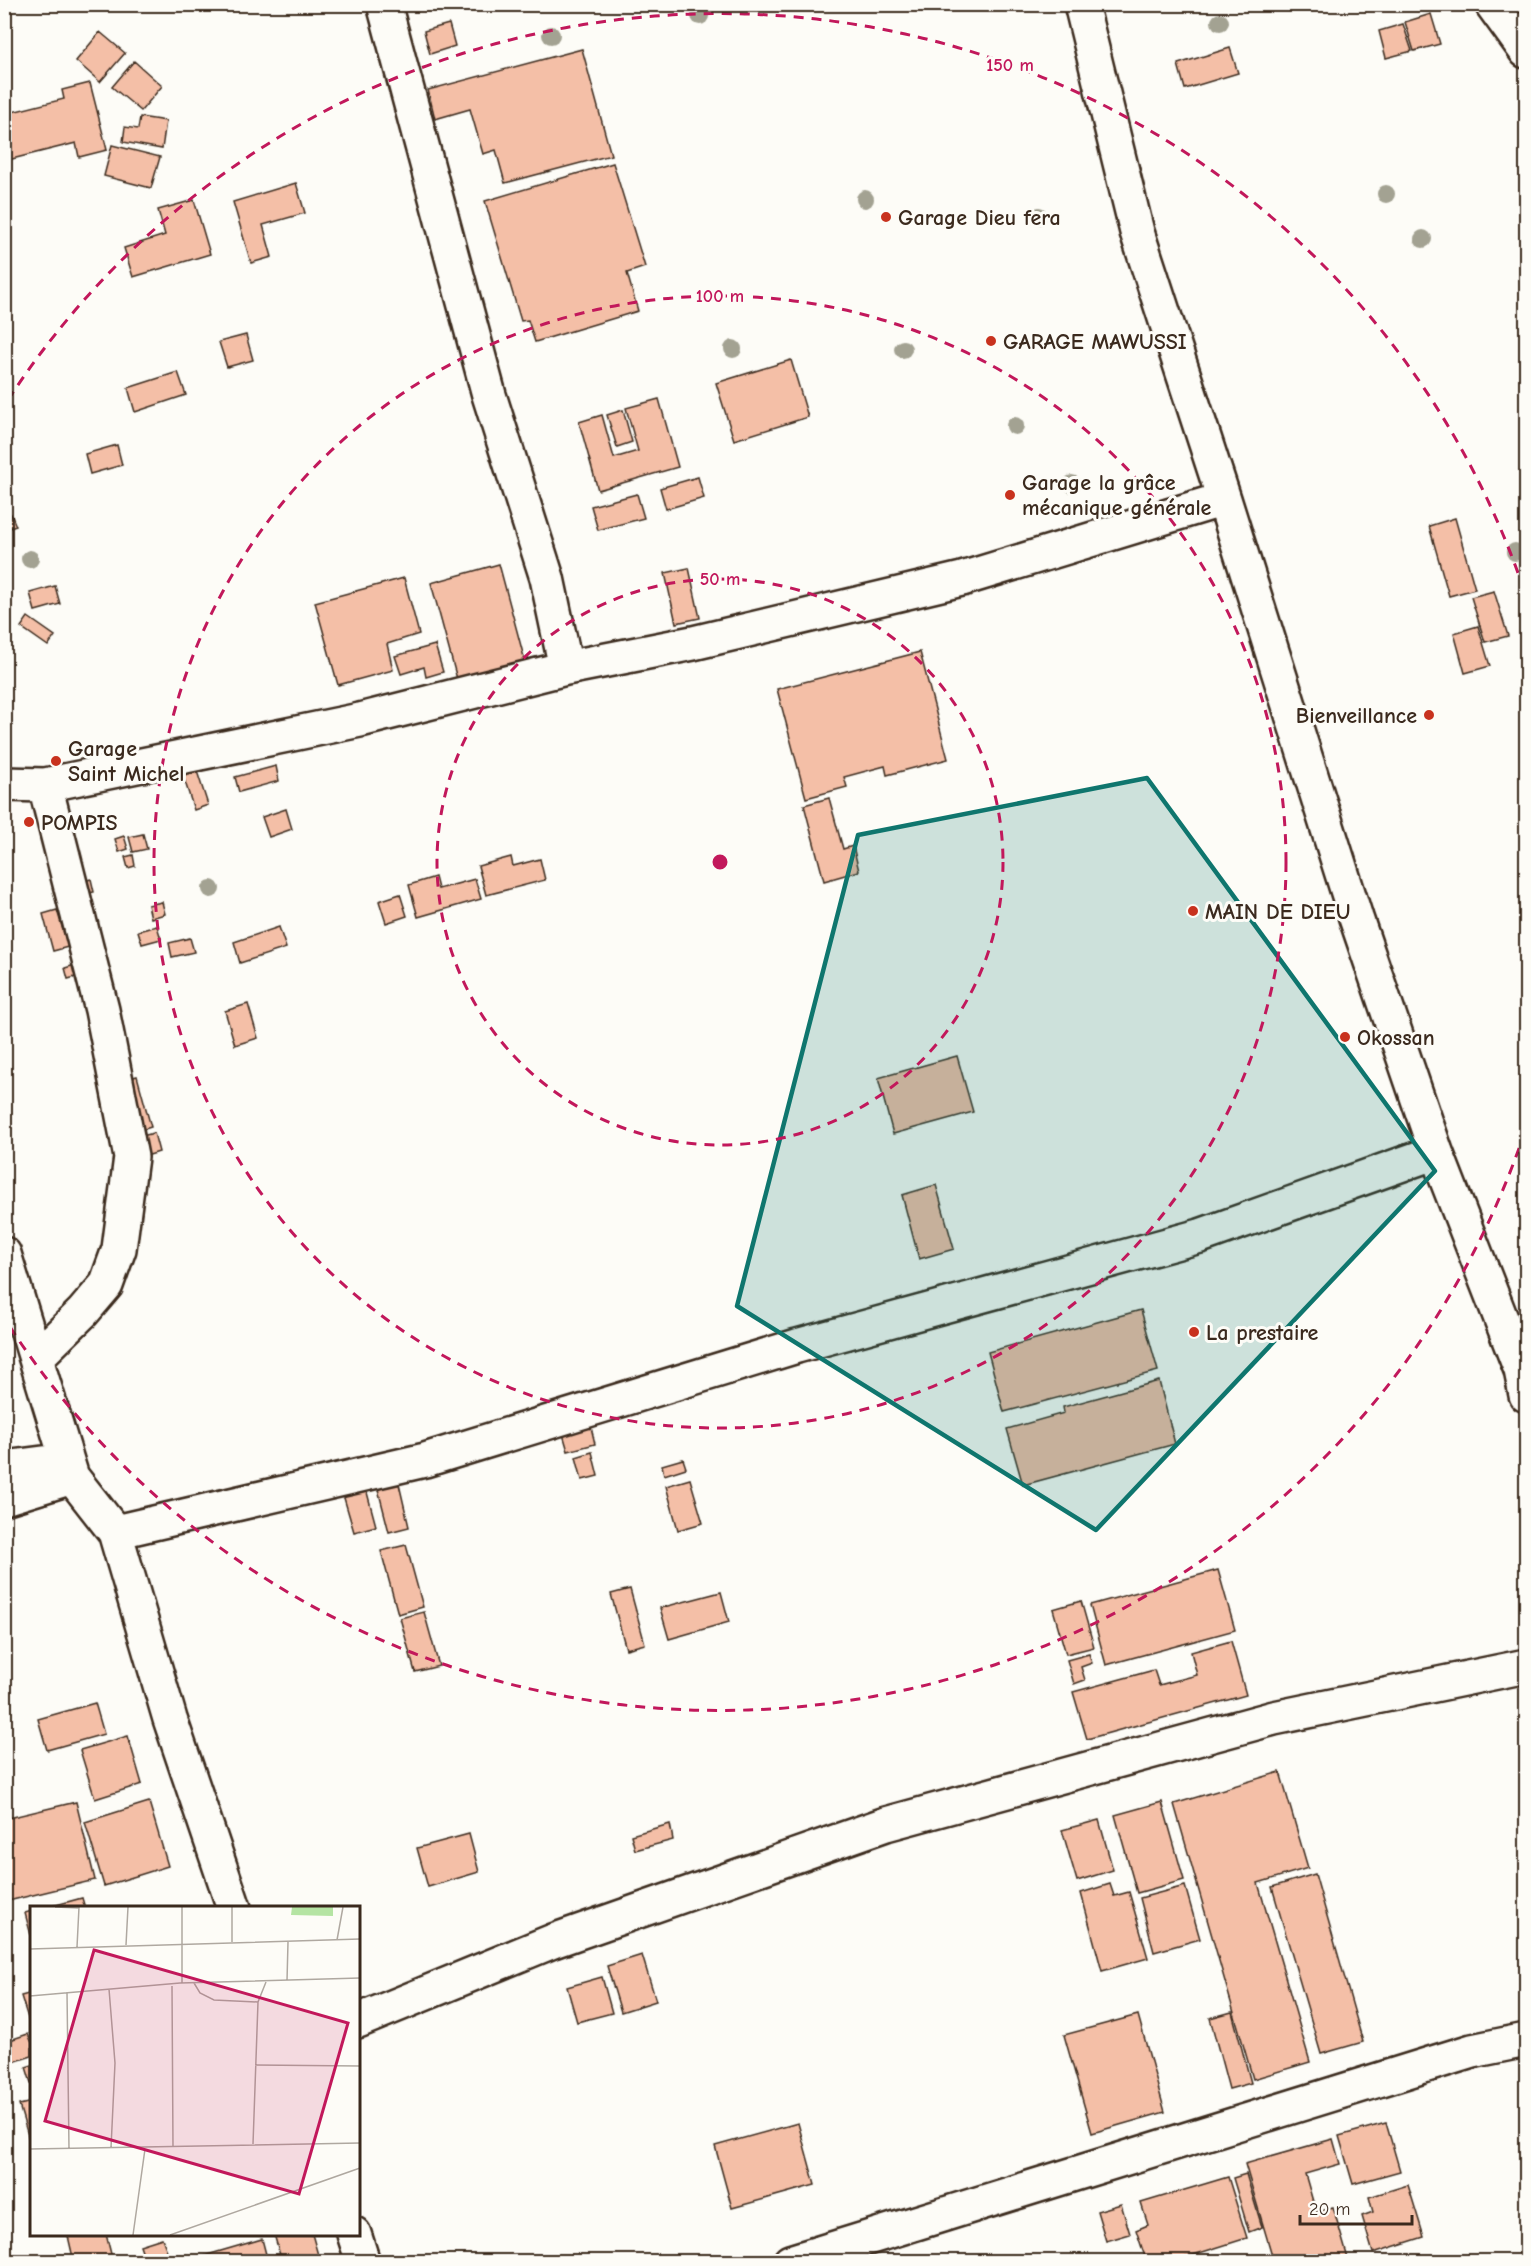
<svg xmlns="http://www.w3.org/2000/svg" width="1531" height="2266" font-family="'Comic Neue',sans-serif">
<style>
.building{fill:#f4bfa7;stroke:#3b2a1e;stroke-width:1.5}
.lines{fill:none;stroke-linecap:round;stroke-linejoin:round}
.minor-casing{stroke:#3b2a1e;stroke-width:38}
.minor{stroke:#fdfcf7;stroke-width:33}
.tree{fill:#a3a292}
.marked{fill:#0f766e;fill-opacity:0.2;stroke:#0f766e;stroke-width:4.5;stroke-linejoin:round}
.ring{fill:none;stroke:#c2185b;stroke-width:3;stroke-dasharray:10 8}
.poi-dot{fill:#c8321e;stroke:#fdfcf7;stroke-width:2}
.labels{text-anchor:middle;stroke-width:6;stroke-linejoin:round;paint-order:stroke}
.poi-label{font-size:22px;font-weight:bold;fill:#3b2a1e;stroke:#fdfcf7;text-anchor:start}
.inset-road{fill:none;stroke:#afa8a0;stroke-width:1.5}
.view{fill:#c2185b;fill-opacity:0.15;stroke:#c2185b;stroke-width:3}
.inset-edge{fill:none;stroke:#3b2a1e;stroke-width:3}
.centre{fill:#c2185b;stroke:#fdfcf7;stroke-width:3}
.ring-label{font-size:18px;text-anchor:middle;font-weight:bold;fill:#c2185b;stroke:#fdfcf7;stroke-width:6;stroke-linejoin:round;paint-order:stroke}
</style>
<rect width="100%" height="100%" fill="#fdfcf7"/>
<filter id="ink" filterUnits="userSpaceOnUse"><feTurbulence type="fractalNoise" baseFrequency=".0167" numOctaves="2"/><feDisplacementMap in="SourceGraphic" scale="12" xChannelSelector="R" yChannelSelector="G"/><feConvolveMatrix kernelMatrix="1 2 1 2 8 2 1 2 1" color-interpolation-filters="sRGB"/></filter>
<g filter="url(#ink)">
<path class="building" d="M1431,14L1440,44L1414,51L1405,22Z
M449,24L455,46L430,54L424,31Z
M1403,24L1412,51L1386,58L1379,31Z
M100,32L125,53L100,82L76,61Z
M1230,48L1238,73L1185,89L1178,64Z
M582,49L611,155L505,183L496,150L483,154L470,109L435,119L428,90Z
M134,61L162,86L141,111L112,87Z
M90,83L107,150L79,157L76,143L4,161V114L64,99L62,90Z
M140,117L166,121L162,149L123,142L125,127L138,129Z
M112,145L160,157L151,188L104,176Z
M613,163L645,267L627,273L638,311L535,342L528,320L521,321L485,201Z
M296,183L305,213L263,225L272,257L251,263L233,202Z
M194,200L210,254L133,277L124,248L165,235L158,210Z
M246,335L253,360L227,367L219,342Z
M791,360L808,417L734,440L716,383Z
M178,372L186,395L135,412L128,388Z
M659,399L678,467L598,490L579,422L602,415L614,458L638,451L626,408Z
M623,410L632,442L617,447L607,415Z
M117,445L122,465L90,474L85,454Z
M698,477L704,498L666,509L660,488Z
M637,494L644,518L598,530L591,506Z
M11,514L16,526L4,530V516Z
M1455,518L1475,589L1449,596L1429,526Z
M499,564L525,661L457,679L431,583Z
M689,568L700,618L676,623L665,573Z
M404,578L419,634L387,644L393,670L338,685L315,602Z
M55,586L60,604L35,611L30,593Z
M1494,591L1508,636L1485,642L1471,597Z
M28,617L55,636L48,646L21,627Z
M1478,626L1490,666L1465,673L1454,633Z
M435,645L443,672L426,677L424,667L401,674L395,656Z
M920,652L948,759L887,775L885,766L844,777L847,787L806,798L777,689Z
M195,765L208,805L194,810L181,769Z
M276,766L279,781L239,792L235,777Z
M829,798L843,849L853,846L859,871L824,881L804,805Z
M286,809L292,829L269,837L262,817Z
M143,834L147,849L133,852L129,837Z
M124,836L128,849L119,852L115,839Z
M133,855L135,866L128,868L125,857Z
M511,857L513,866L540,859L545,880L486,895L478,866Z
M435,877L438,889L475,879L481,899L418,917L409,885Z
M91,879L94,892L80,895L77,883Z
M400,894L407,916L386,923L379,901Z
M162,902L165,914L151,918L148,905Z
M57,910L68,947L53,951L43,914Z
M157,926L161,939L142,944L138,931Z
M279,927L286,948L240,963L234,942Z
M190,938L194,952L172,957L169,943Z
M75,965L79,976L68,979L65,968Z
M248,1004L258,1038L235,1045L225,1011Z
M957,1056L973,1112L893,1134L878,1078Z
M137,1076L151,1127L138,1131L123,1080Z
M154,1133L159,1152L143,1157L138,1137Z
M936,1185L954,1249L919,1259L902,1195Z
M1141,1310L1158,1371L1004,1412L988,1352Z
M1159,1381L1175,1444L1023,1485L1007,1429L1064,1413L1063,1407Z
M591,1427L595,1444L568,1451L563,1434Z
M592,1452L598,1476L582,1480L576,1457Z
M683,1459L686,1468L664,1475L662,1465Z
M690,1479L703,1523L678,1530L666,1486Z
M399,1484L409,1527L389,1532L378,1489Z
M365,1485L376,1526L354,1532L342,1491Z
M406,1545L423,1607L398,1614L381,1551Z
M1218,1570L1235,1630L1106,1665L1090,1605Z
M630,1589L645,1644L626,1649L611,1594Z
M721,1592L729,1622L669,1639L660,1608Z
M1081,1601L1094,1647L1066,1654L1053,1609Z
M424,1612L439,1666L415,1672L400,1618Z
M1231,1641L1246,1695L1087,1739L1073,1692L1154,1670L1159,1685L1197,1675L1191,1652Z
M1089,1654L1092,1663L1081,1667L1085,1680L1074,1684L1067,1660Z
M95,1703L104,1734L47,1750L38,1719Z
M128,1736L142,1784L95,1799L80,1750Z
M1280,1772L1308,1868L1258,1883L1310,2062L1253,2079L1174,1804Z
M76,1802L95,1880L4,1902V1819Z
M149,1802L168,1866L104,1886L85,1822Z
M1162,1802L1184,1880L1137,1893L1115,1815Z
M1099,1820L1113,1870L1077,1881L1062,1830Z
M670,1824L673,1840L635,1850L631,1835Z
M469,1834L479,1872L428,1887L417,1848Z
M1315,1874L1363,2042L1321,2054L1272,1887Z
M1110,1884L1114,1896L1129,1892L1148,1958L1102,1971L1081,1893Z
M1185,1886L1200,1939L1154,1952L1140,1898Z
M82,1898L85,1908H45Z
M32,1911V1939L25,1913Z
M642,1955L656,2001L621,2012L607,1966Z
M602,1977L612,2013L577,2022L567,1987Z
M32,1993V2031L21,1996Z
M1232,2012L1251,2083L1229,2089L1210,2018Z
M1138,2015L1165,2112L1092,2133L1064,2035Z
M28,2034L32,2043V2056L4,2065V2042Z
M32,2065V2083H31L26,2067Z
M32,2102V2149L19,2105Z
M798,2123L815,2185L732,2208L715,2146Z
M1386,2123L1400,2171L1353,2184L1339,2136Z
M1333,2139L1340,2164L1305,2174L1316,2212L1333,2207L1349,2262H1274L1245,2164Z
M1246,2174L1262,2227L1249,2232L1233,2178Z
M1228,2177L1247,2238L1171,2262H1129L1145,2257L1136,2230L1148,2225L1141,2203Z
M1408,2185L1424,2237L1373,2253L1362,2216L1373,2212L1369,2197Z
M1121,2204L1130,2234L1106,2241L1097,2211Z
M74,2234H106L113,2262H74L68,2236Z
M274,2234H312L320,2262H282Z
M162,2238L167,2251L145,2259L140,2245Z
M262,2239L268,2262H191L190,2260Z"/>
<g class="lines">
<g class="minor-casing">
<path id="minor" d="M384,4L489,395L547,578L566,668
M1081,4L1137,232L1224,499L1356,918L1436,1152L1521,1370L1526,1395
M1492,4L1526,51
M4,784L45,785L360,720L566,668L693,643L962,579L1224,499
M4,1254L72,1477L115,1532L170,1719L234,1908
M36,1358L83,1312L106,1285L119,1249L131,1157L102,1010L45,785
M4,1468L66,1460
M4,1498L72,1477
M115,1532L425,1460L797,1346L1200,1236L1436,1152
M358,2021L553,1941L886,1824L1274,1718L1526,1666
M354,2234L363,2262
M790,2262L1472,2051L1526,2040"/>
</g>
<use href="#minor" class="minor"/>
</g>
<g class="tree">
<circle cx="700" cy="16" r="9"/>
<circle cx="1220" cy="22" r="9"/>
<circle cx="551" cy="35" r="9"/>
<circle cx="1386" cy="194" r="9"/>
<circle cx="865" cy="199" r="9"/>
<circle cx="1039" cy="216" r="9"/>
<circle cx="1423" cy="239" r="9"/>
<circle cx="733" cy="349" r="9"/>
<circle cx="903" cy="349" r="9"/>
<circle cx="1015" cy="426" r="9"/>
<circle cx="1072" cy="484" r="9"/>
<circle cx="1515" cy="552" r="9"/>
<circle cx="30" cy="559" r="9"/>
<circle cx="211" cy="889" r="9"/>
</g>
</g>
<path class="marked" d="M1147,778L1435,1171L1096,1530L737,1306L858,835Z"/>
<g class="ring">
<circle cx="720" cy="862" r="283"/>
<circle cx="720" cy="862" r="566"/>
<path d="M1525 1131A849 849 0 0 1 8 1324M8 400A849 849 0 0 1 1525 593"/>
</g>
<g class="poi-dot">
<circle cx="886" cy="217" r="6"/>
<circle cx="991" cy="341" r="6"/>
<circle cx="1010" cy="495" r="6"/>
<circle cx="1429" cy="715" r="6"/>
<circle cx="56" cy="761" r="6"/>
<circle cx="29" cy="822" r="6"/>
<circle cx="1193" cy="911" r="6"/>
<circle cx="1345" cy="1037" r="6"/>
<circle cx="1194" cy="1332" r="6"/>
</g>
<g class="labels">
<g class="poi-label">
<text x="898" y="225">Garage Dieu fera</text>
<text x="1003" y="349">GARAGE MAWUSSI</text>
<text x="1022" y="490">Garage la grâce<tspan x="1022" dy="25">mécanique générale</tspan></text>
<text x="1417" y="723" text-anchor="end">Bienveillance</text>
<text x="68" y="756">Garage<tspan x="68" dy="25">Saint Michel</tspan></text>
<text x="41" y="830">POMPIS</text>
<text x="1205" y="919">MAIN DE DIEU</text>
<text x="1357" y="1045">Okossan</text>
<text x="1206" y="1340">La prestaire</text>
</g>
</g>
<g transform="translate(30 1906)">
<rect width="330" height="330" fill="#fdfcf7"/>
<path d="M262,1H303V10L261,9Z" fill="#b5e4a3"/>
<path class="inset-road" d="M25,1L49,2M152,1V77M307,34L313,1M202,36V1M96,39L98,1M47,41L49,1M0,43L330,33M257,75L258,36M164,77L170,87L184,94L228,96M142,80L143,241M79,83L85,157L81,242M37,86L39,243M0,90L150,77L330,72M225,159L330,160M223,238L228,96L236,76M0,243L330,237M103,329L115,243M140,329L330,262"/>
<path class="view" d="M64,44L318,117L269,288L15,215Z"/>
<rect width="330" height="330" class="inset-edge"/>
</g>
<circle cx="720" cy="862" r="9" class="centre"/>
<g class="ring-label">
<text x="1010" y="71">150 m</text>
<text x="720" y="302">100 m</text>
<text x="720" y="585">50 m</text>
</g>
<rect width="1531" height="2266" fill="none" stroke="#fdfcf7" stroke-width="24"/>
<rect x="12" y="12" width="1507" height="2242" fill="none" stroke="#3b2a1e" stroke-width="2" filter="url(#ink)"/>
<path d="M1300 2215v9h112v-9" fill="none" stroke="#3b2a1e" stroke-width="3"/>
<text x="1309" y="2215" font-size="18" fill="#3b2a1e" stroke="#fdfcf7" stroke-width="4.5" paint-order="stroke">20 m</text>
</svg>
